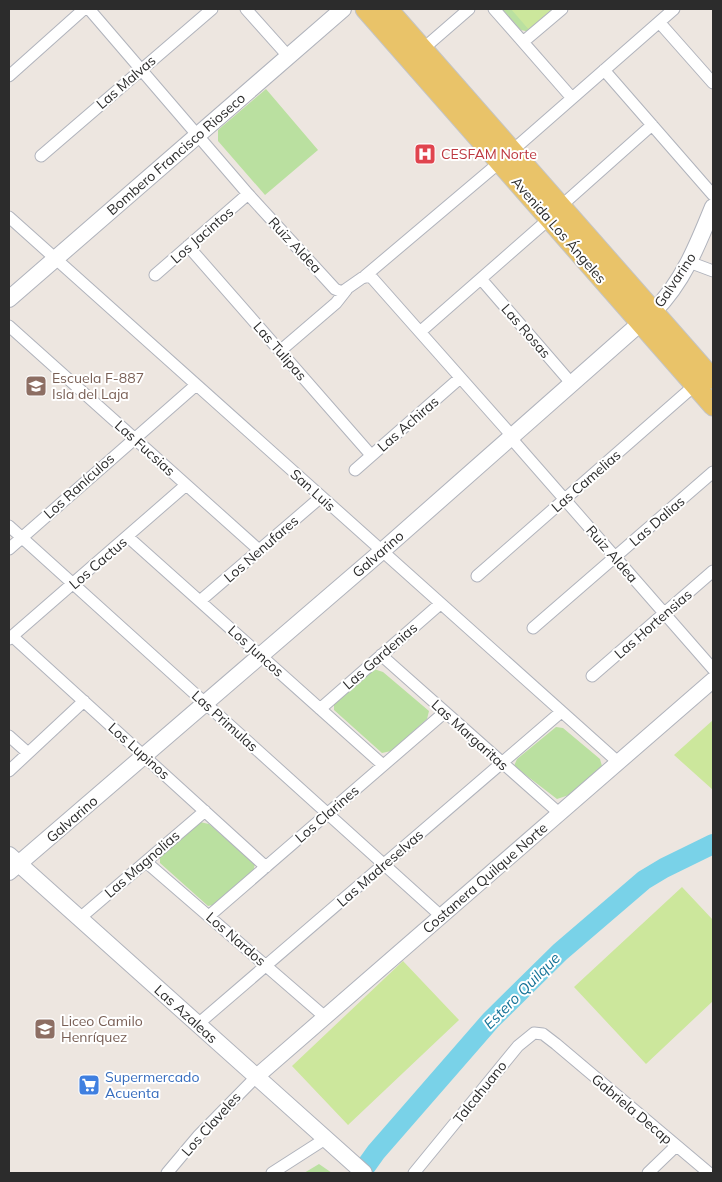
<svg xmlns="http://www.w3.org/2000/svg" width="722" height="1182" font-family="Mulish,sans-serif">
<style>
.green{fill:#bae0a0}
.pitch{fill:#cce79c}
.lines{fill:none;stroke-linecap:round;stroke-linejoin:round}
.river{stroke:#79d2e8;stroke-width:20}
.minor-casing{stroke:#b0b3bc;stroke-width:13}
.tertiary-casing{stroke:#b0b3bc;stroke-width:17}
.secondary-casing{stroke:#b0b3bc;stroke-width:18}
.primary-casing{stroke:#c4c4c4;stroke-width:21}
.minor{stroke:#fff;stroke-width:11}
.tertiary{stroke:#fff;stroke-width:15}
.secondary{stroke:#fff;stroke-width:16}
.primary{stroke:#e9c369;stroke-width:19}
.labels{text-anchor:middle;stroke-width:4;stroke-linejoin:round;paint-order:stroke}
.street-label{font-size:14px;fill:#2c2c2c;stroke:#fff}
.health-label{font-size:14px;fill:#be3a42;stroke:#fff;text-anchor:start}
.education-label{font-size:14px;fill:#785e54;stroke:#fff;text-anchor:start}
.shop-label{font-size:14px;fill:#366cbe;stroke:#fff;text-anchor:start}
.water-label{font-size:15px;font-style:italic;fill:#157397;stroke:#fff}
</style>
<rect width="100%" height="100%" fill="#ede6e0"/>
<path class="green" d="M502,9H556L530,32L521,30Z
M266,89L318,150L265,195L218,141V130Z
M374,669L383,672L429,711L427,719L391,751L382,753L334,710V703Z
M556,727L563,728L600,759L602,766L569,795L557,799L514,766L517,759Z
M200,822L209,824L255,864L253,872L217,904L208,906L160,863V856Z
M319,1164L332,1173H304Z"/>
<path class="pitch" d="M511,9H552L553,11L530,31Z
M713,720V790L674,755Z
M682,887L713,920V1001L646,1064L574,987Z
M403,961L459,1020L348,1125L292,1066Z"/>
<g class="lines">
<path class="river" d="M361,1173L376,1152L491,1020L560,952L644,880L664,868L713,844"/>
<g class="minor-casing">
<path id="minor" d="M89,9L248,194L335,289L342,292L362,278L369,276L373,279L513,437
M246,9L288,56
M494,9L572,98
M659,22L713,83
M523,42L562,9
M424,48L469,9
M604,70L713,195
M9,76L84,9
M513,150L674,9
M41,156L212,9
M561,206L652,125
M9,217L618,762
M188,246L371,455
M689,262L713,271
M155,275L248,194
M365,276L500,162
M481,279L572,384
M9,326L259,550
M420,332L549,219
M280,351L336,303L347,289
M511,438L713,669
M355,470L460,378
M9,526L441,916
M128,537L383,765
M9,549L196,385
M477,576L695,385
M200,601L321,497
M533,628L713,472
M12,636L266,867
M9,639L186,485
M381,655L559,813
M592,676L713,571
M320,709L440,604
M9,736L28,753
M9,771L84,701
M146,862L325,1017
M209,916L445,712
M80,918L205,811
M198,1024L561,712
M167,1173L199,1135L256,1077
M272,1173L325,1139
M414,1173L518,1046L534,1033L543,1034L556,1044L709,1173
M648,1173L676,1146"/>
</g>
<g class="tertiary-casing">
<path id="tertiary" d="M256,1077L713,680"/>
</g>
<g class="secondary-casing">
<path id="secondary" d="M9,299L343,9
M9,855L364,1173
M9,872L382,551L654,311C683,282 698,244 713,207"/>
</g>
<g class="primary-casing">
<path id="primary" d="M365,9L713,406
M388,9L713,379"/>
</g>
<use href="#minor" class="minor"/>
<use href="#tertiary" class="tertiary"/>
<use href="#secondary" class="secondary"/>
<use href="#primary" class="primary"/>
</g>
<defs>
<g id="hospital-square" transform="scale(1.125)"><rect x="-9" y="-9" width="18" height="18" rx="4" fill="#e0444e" stroke="#fff"/><path d="M-5-5h3v3.5h4V-5h3V5h-3V1.5h-4V5h-3Z" fill="#fff"/></g>
<g id="school-square" transform="scale(1.125)"><rect x="-9" y="-9" width="18" height="18" rx="4" fill="#8d6e63" stroke="#fff"/><path d="M0-5L7-2L0 1L-7-2ZM-4 1L0 2.5L4 1V4Q0 6-4 4Z" fill="#fff"/></g>
<g id="supermarket-square" transform="scale(1.125)"><rect x="-9" y="-9" width="18" height="18" rx="4" fill="#3f7fe0" stroke="#fff"/><path d="M-6-5.5h2.5l.6 2H6L4.5 2H-2.5L-4.4-4H-6ZM-1.5 3.2a1.3 1.3 0 1 0 .1 0ZM3 3.2a1.3 1.3 0 1 0 .1 0Z" fill="#fff"/></g>
</defs>
<g fill-rule="evenodd">
<use href="#hospital-square" x="425" y="154"/>
<use href="#school-square" x="36" y="386"/>
<use href="#school-square" x="45" y="1029"/>
<use href="#supermarket-square" x="89" y="1085"/>
</g>
<g class="labels">
<g class="street-label">
<text transform="translate(126 82) rotate(-41)" y="5">Las Malvas</text>
<text transform="translate(176 154) rotate(-41)" y="5">Bombero Francisco Rioseco</text>
<text transform="translate(559 230) rotate(49)" y="5">Avenida Los Ángeles</text>
<text transform="translate(202 235) rotate(-41)" y="5">Los Jacintos</text>
<text transform="translate(295 245) rotate(47)" y="5">Ruiz Aldea</text>
<text transform="translate(675 280) rotate(-56)" y="5">Galvarino</text>
<text transform="translate(526 331) rotate(49)" y="5">Las Rosas</text>
<text transform="translate(280 351) rotate(49)" y="5">Las Tulipas</text>
<text transform="translate(408 424) rotate(-41)" y="5">Las Achiras</text>
<text transform="translate(145 448) rotate(42)" y="5">Las Fucsias</text>
<text transform="translate(586 481) rotate(-41)" y="5">Las Camelias</text>
<text transform="translate(79 486) rotate(-42)" y="5">Los Ranículos</text>
<text transform="translate(313 490) rotate(42)" y="5">San Luis</text>
<text transform="translate(657 521) rotate(-41)" y="5">Las Dalias</text>
<text transform="translate(261 549) rotate(-41)" y="5">Los Nenufares</text>
<text transform="translate(378 554) rotate(-41)" y="5">Galvarino</text>
<text transform="translate(612 554) rotate(49)" y="5">Ruiz Aldea</text>
<text transform="translate(98 563) rotate(-41)" y="5">Los Cactus</text>
<text transform="translate(653 624) rotate(-41)" y="5">Las Hortensias</text>
<text transform="translate(256 651) rotate(42)" y="5">Los Juncos</text>
<text transform="translate(380 656) rotate(-41)" y="5">Las Gardenias</text>
<text transform="translate(225 721) rotate(42)" y="5">Las Primulas</text>
<text transform="translate(470 735) rotate(42)" y="5">Las Margaritas</text>
<text transform="translate(139 751) rotate(42)" y="5">Los Lupinos</text>
<text transform="translate(327 814) rotate(-41)" y="5">Los Clarines</text>
<text transform="translate(72 819) rotate(-41)" y="5">Galvarino</text>
<text transform="translate(142 864) rotate(-41)" y="5">Las Magnolias</text>
<text transform="translate(380 868) rotate(-41)" y="5">Las Madreselvas</text>
<text transform="translate(485 878) rotate(-41)" y="5">Costanera Quilque Norte</text>
<text transform="translate(236 939) rotate(41)" y="5">Los Nardos</text>
<text transform="translate(186 1014) rotate(42)" y="5">Las Azaleas</text>
<text transform="translate(480 1092) rotate(-51)" y="5">Talcahuano</text>
<text transform="translate(632 1109) rotate(40)" y="5">Gabriela Decap</text>
<text transform="translate(211 1124) rotate(-48)" y="5">Los Claveles</text>
</g>
<g class="health-label">
<text x="441" y="159">CESFAM Norte</text>
</g>
<g class="education-label">
<text x="52" y="383">Escuela F-887<tspan x="52" dy="16">Isla del Laja</tspan></text>
<text x="61" y="1026">Liceo Camilo<tspan x="61" dy="16">Henríquez</tspan></text>
</g>
<g class="shop-label">
<text x="105" y="1082">Supermercado<tspan x="105" dy="16">Acuenta</tspan></text>
</g>
<g class="water-label">
<text transform="translate(522 991) rotate(-45)" y="5">Estero Quilque</text>
</g>
</g>
<rect width="722" height="1182" fill="none" stroke="#2c2c2c" stroke-width="20"/>
</svg>
